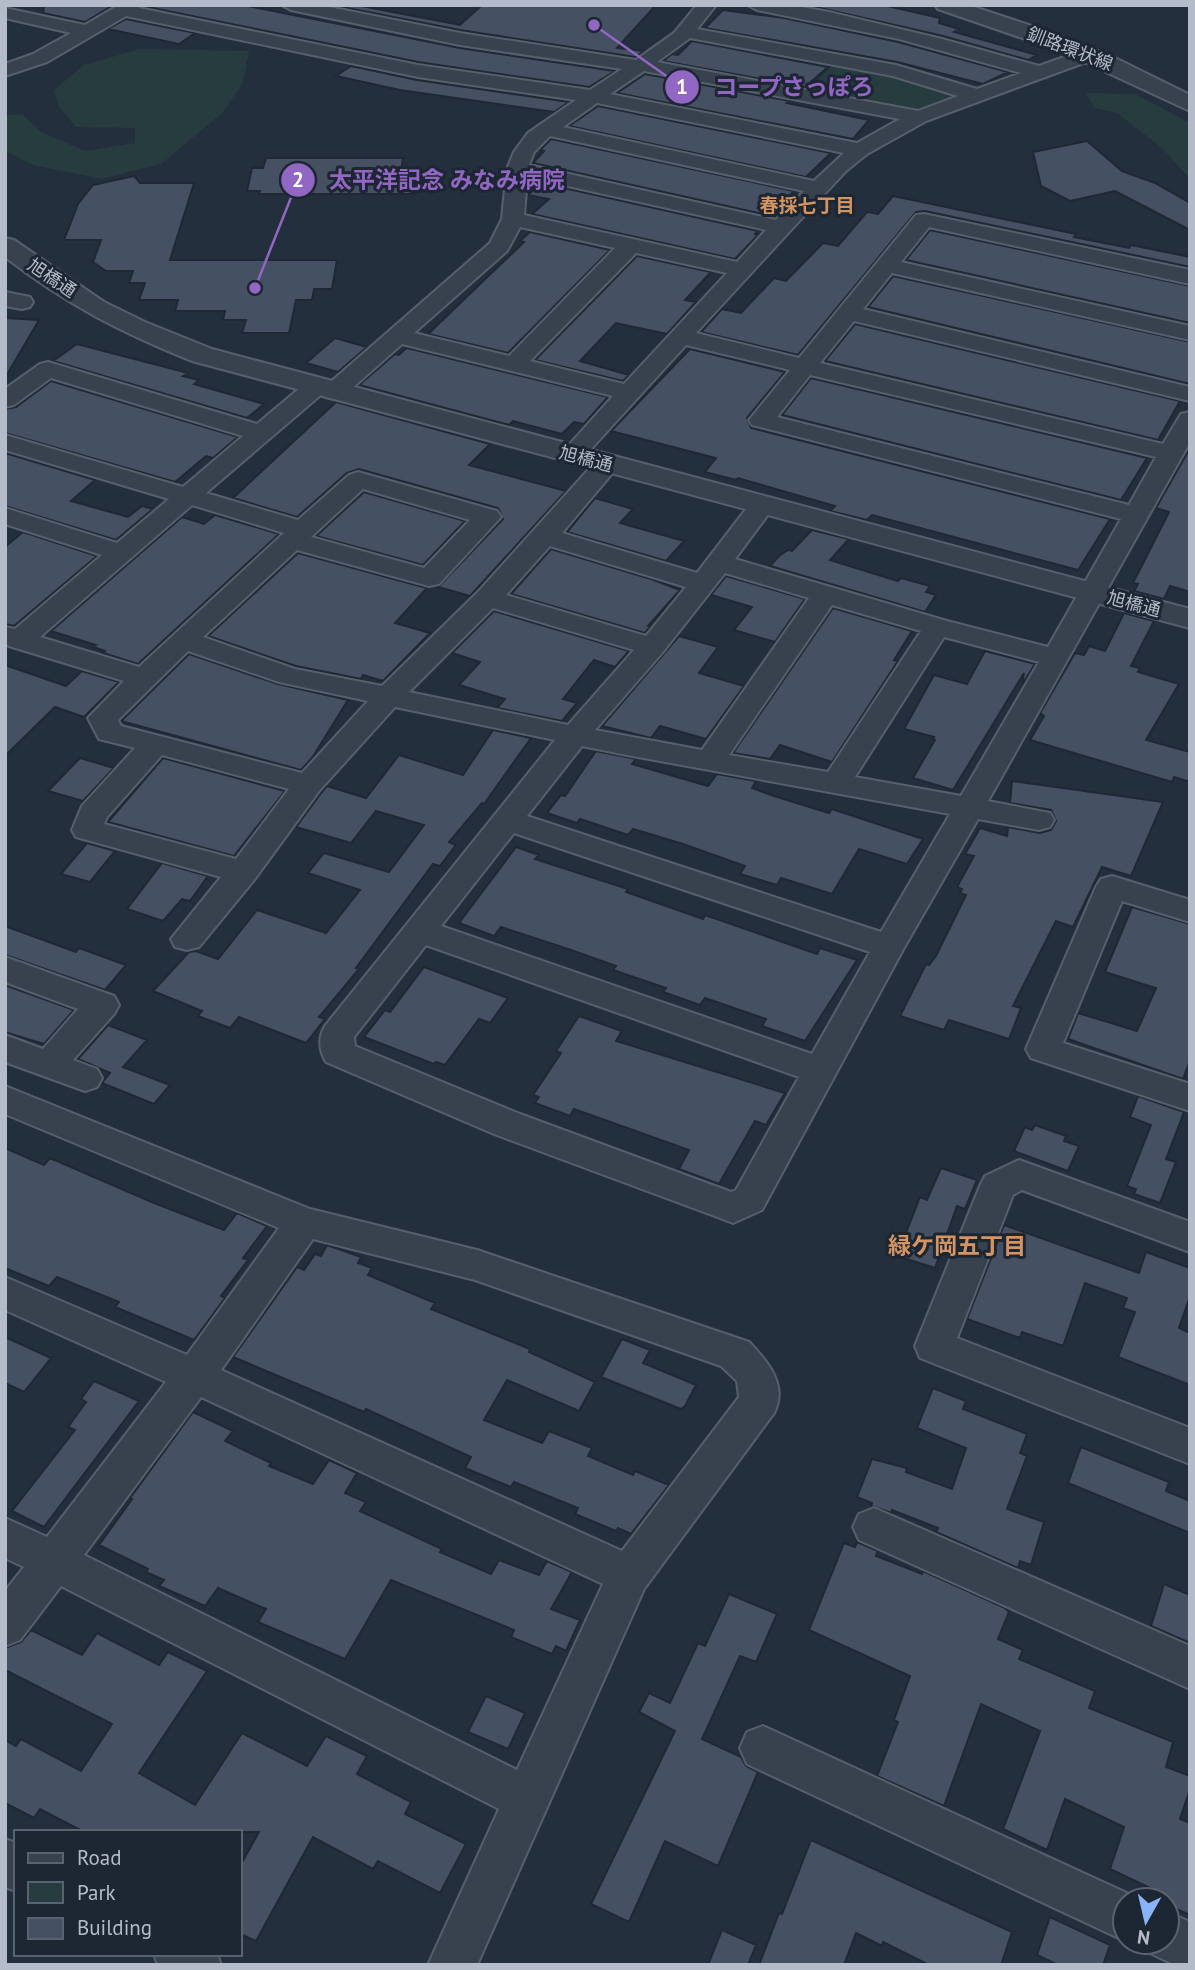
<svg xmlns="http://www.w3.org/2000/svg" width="1195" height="1970" font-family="'PT Sans','Noto Sans JP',sans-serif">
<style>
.green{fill:#263c3f}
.building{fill:#455162;stroke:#1f2835;stroke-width:2}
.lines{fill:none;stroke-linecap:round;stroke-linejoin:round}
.minor-casing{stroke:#565f6c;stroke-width:4}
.tertiary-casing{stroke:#565f6c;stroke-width:4}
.minor{fill:#38414e;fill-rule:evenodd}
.tertiary{fill:#38414e;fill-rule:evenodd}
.labels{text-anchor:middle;stroke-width:6;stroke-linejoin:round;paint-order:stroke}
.far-street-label{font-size:18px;fill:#b4bcc9;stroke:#1d2633}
.far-neighbourhood-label{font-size:19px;font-weight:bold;fill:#d59563;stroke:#1d2633}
.neighbourhood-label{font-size:23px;font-weight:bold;fill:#d59563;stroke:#1d2633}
.leader{fill:none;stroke:#9266c3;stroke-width:2.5}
.callout-dot{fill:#9266c3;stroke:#1d2633;stroke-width:2.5}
.mark-label{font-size:21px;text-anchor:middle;font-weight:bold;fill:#fff}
.callout-label{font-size:23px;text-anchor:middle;font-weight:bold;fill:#9266c3;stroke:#1d2633;stroke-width:6;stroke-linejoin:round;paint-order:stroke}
</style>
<rect width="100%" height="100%" fill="#242f3e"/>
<path class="green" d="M140,49L249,51L243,83L222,113L161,164L102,179L33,165L5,151V115L22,114L41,132L85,151L135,143V128L76,127L59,107L54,90L84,65Z
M834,64L953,91L956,97L925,111L910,112L806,91Z
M1086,93L1135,94L1190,123V179L1162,148L1117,113L1094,108Z"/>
<path class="building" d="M44,5H113L85,22L43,13Z
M243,5L460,48L615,71L589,87L418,62L143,6Z
M356,5L460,25L482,5H656L617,48L644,51L635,57L460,30L337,6Z
M807,5H883L940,18L939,23L959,29L954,32L1037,55L1028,60L943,36Z
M723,10L784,18L898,42L1008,72L983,84L897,62L705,28Z
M126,19L195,33L179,44L108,29Z
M692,41L828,67L805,87L663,61L672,54L678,55Z
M351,66L417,80L569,102L554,112L400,90L336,76Z
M645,74L790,101L787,103L869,120L853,139L617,93Z
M598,106L831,153L806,177L569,126Z
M551,139L794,191L772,216L533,163L544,151L540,150Z
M1087,141L1122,171L1155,183L1190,203V230L1115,191L1070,201L1041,186L1033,152Z
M266,158H403L401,172H417L414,194H259L260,191H247L252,168H263Z
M134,176L140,183H194L170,260H337L332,289H314L312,300H296L289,333H242L246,320H223L225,311H175L178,300H139L145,283H129L133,271H106L93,262L101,240H64L78,204L93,185Z
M541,183L758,231L755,234L758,235L735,259L532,214L549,199L528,195Z
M893,196L1076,234L1074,237L1129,248L1131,245L1190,257V267L925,211L916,212L798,355L701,332L722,309L741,313L774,278L786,281L823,243L838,246L867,212L878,214Z
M930,230L1190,286V323L906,260Z
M530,232L610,250L508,353L428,334L524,242L520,241Z
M637,256L711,272L685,300L696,302L667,334L616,323L580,361L629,375L623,381L535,360Z
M893,276L1190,342V384L868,307Z
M5,318L39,320L5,378Z
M855,324L1180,401L1158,440L825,361Z
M335,338L367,347L338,372L306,363Z
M77,344L188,373L183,376L199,380L194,384L264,404L247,418L53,361Z
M406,348L411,349L608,397L584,424L574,422L562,434L513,421L509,425L359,385L395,354L399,355Z
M690,349L785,372L747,418L751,428L1110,519L1078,570L872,515L867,520L830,511L835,506L738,478L736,480L705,472L716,458L611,431Z
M811,378L1147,458L1121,500L782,415Z
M51,381L238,437L213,458L206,456L175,482L5,433V409L16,407Z
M336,402L490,444L469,465L566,491L470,596L438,587L503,519L498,508L359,469L347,473L297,517L233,498Z
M1190,448V592L1170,586L1164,599L1134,591L1138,584L1133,583L1169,512L1156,508Z
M5,453L95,480L71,501L128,517L142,506L153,509L116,540L5,506Z
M364,492L465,521L423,565L316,536Z
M595,498L633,509L620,523L684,541L666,561L567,532Z
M215,515L279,534L138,664L103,653L105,651L93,647L96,645L51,631L182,517L204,524Z
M812,530L849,539L830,560L898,581L901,578L930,586L926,592L936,595L925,612L770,566L779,556L788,550L792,551Z
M23,532L97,556L14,626L5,624V547Z
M551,549L651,579L680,590L648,626L650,627L645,633L511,594Z
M298,553L427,588L395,623L430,633L383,681L363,675L361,679L296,666L208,636Z
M726,576L805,599L775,642L734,630L752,607L711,595Z
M833,608L912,631L894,660L898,661L832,762L780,745L770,759L733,753Z
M494,611L629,651L615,667L594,660L563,699L577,703L562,721L497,708L505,699L459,685L480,662L452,653Z
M1124,613L1154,621L1131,666L1140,668L1138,672L1179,684L1146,740L1190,752V782L1174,777L1172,782L1030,740L1044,716L1040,713L1075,653L1084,655L1089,646L1105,651Z
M679,636L718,647L699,673L744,686L706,739L660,726L651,738L602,726Z
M985,651L1035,664L1022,685L1024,673L953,790L913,778L935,740L933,739L934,737L904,729L934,675L967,684Z
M189,654L278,684L348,700L312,758L301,770L121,721Z
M5,665L66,686L82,671L119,682L84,717L55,707L5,756Z
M493,730L531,738L484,804L482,803L449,842L456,845L440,866L433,864L356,968L359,969L319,1017L325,1019L306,1043L239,1017L230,1028L198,1016L202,1011L153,991L189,952L196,951L218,959L257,910L326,933L360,890L308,873L324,853L389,872L424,825L376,811L351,843L296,827L321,793L327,786L366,798L399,755L463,775Z
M596,751L636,759L632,764L708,786L717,774L756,781L752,788L774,796L829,813L832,809L923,839L907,864L859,849L832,894L781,878L777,885L740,874L745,866L683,844L633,829L628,835L580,819L577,823L547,813L561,795L565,796Z
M80,758L114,768L83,801L48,791Z
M163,758L285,791L234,856L108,822Z
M1012,781L1163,802L1131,876L1102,867L1073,927L1056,921L1013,1006L1021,1008L1009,1039L949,1020L944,1030L900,1016L926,964L929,965L936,956L966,895L960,893L962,889L957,887L974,856L965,854L980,828L1007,836L1008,827L1040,833L1051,830L1056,821L1051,810L1010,803Z
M87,843L115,851L90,882L61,874Z
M516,847L539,855L535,859L628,889L626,892L703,919L705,915L817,954L820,948L857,960L805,1041L762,1026L766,1019L705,998L700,1005L663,992L666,988L613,970L616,966L571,950L501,927L494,936L459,923Z
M162,863L208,876L190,901L182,899L163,921L127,909Z
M1132,907L1190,924V1060L1183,1079L1068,1039L1078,1013L1137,1031L1156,988L1105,972Z
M5,926L76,952L79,948L126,965L105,990L5,955Z
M424,967L508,998L490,1023L479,1019L445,1065L436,1062L434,1064L364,1037L385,1010L390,1012Z
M5,985L74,1010L44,1044L11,1034L5,1032Z
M579,1016L622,1031L616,1041L785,1093L766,1125L755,1121L719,1184L679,1169L689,1150L574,1109L570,1116L535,1103L539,1097L533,1095L561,1053L556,1051Z
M108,1025L147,1040L123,1067L170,1085L154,1104L102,1083L110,1073L78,1059Z
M1138,1096L1184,1112L1166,1159L1176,1162L1160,1203L1134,1194L1136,1189L1127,1186L1151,1125L1130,1117Z
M1035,1125L1066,1136L1064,1141L1079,1146L1068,1171L1014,1151L1025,1127L1032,1130Z
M5,1148L44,1165L50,1158L154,1203L224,1230L237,1213L267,1226L243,1258L248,1260L221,1296L225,1298L194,1340L115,1307L119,1302L57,1277L49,1286L5,1268Z
M941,1168L977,1180L965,1209L957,1206L935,1268L897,1256L920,1197L927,1200Z
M1004,1225L1139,1273L1146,1252L1190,1268V1296L1179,1328L1190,1333V1385L1118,1357L1135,1312L1123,1308L1127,1298L1085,1283L1063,1346L1022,1332L1020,1338L967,1319Z
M327,1245L361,1257L358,1263L372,1268L368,1275L435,1303L431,1309L530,1349L529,1352L595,1382L579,1411L507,1380L484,1420L542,1443L549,1431L592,1448L588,1456L633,1475L635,1471L669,1485L631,1534L618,1528L616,1531L575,1514L578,1508L514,1482L511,1487L465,1468L471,1457L366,1409L364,1412L233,1357L297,1267L304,1270L315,1254L321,1256Z
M5,1337L51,1358L24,1392L5,1383Z
M622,1339L650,1350L643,1363L696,1385L685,1406L681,1409L601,1377Z
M94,1381L139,1401L44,1527L12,1511L75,1430L68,1427L86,1402L81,1399Z
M933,1388L966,1401L963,1409L1027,1434L1020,1453L1027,1456L1007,1509L1044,1522L1031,1565L1020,1561L1018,1568L936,1532L938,1528L892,1510V1513L871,1506L872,1503L857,1497L872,1459L907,1468L906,1472L952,1489L966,1448L917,1428Z
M193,1412L233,1431L225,1441L271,1463L269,1466L313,1484L329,1460L357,1473L345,1493L366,1502L360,1511L442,1549L440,1552L491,1574L499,1560L539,1575L547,1561L572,1572L551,1609L580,1620L566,1651L556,1646L552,1654L511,1637L514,1630L391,1580L345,1659L258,1622L266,1609L218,1588L205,1606L159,1586L164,1580L146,1572L148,1569L99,1545L132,1499L130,1498Z
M1081,1447L1169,1482L1166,1491L1190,1501V1533L1068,1483Z
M857,1542L878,1551L876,1556L922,1574L923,1571L1005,1608L1009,1612L998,1639L1023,1650L1019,1659L1095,1691L1089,1708L1173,1742L1166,1767L1190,1776V1789L1180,1819L1190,1823V1915L1167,1905V1900H1162L1163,1894L1110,1869L1124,1827L1065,1799L1047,1850L1003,1829L1040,1731L981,1704L944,1806L877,1776L898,1722L894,1720L910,1676L809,1630L844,1543L855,1547Z
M1164,1584L1190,1595V1643L1151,1626Z
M729,1594L777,1614L756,1662L740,1656L702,1739L741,1757L746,1766L758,1772L718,1866L665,1841L629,1922L591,1904L675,1731L639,1712L649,1693L670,1703L698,1643L705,1646Z
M31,1630L82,1655L97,1633L159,1665L168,1652L207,1671L139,1773L195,1805L242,1733L307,1766L326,1736L367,1756L357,1774L411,1802L405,1814L466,1844L440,1893L378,1861L373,1869L313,1837L256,1941L240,1934V1866L259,1832H84L40,1809L34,1818L5,1803V1740L16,1746L21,1739L81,1771L112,1724L5,1670V1648L21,1642Z
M486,1696L525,1713L508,1749L468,1732Z
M811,1840L1012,1932L1001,1965H929L883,1942L882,1946L856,1933L844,1965H759L779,1913L782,1914Z
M1050,1917L1110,1945L1103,1965H1058L1037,1955Z
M722,1930L756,1945L748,1965H708Z"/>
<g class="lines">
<g class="minor-casing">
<path id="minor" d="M119,5H141L139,8L418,65L590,90L622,69L460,45L291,10L282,5H319L460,33L636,60L674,33L697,5H716L697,29L896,65L977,89L1021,73L899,39L757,10L748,5H791L829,12L942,39L1039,66L1090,48L1099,54L1097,58L926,121L867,154L846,171L789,232L696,333L799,358L916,215L924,214L1190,270V284L929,227L901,262L1190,326V340L892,273L863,309L1190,387V401L854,321L820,363L1163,444L1181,414L1190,412V442L988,801L1050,813L1054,820L1050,827L1039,830L978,819L905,946L762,1210L733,1223L720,1218L494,1134L326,1062C319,1050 318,1038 325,1026L555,740L395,707L319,791L254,880L199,947L187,950L175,947L171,939L221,877L76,837L72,830L82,806L135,748L99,739L88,718L124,681L9,646L5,644V627L15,629L102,555L5,524V508L117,543L169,499L5,450V435L183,487L243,436L51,378L14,405L5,407V389L40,364L48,362L257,424L307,382H323L326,386L490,243L502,219L507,169L514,152L528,133L576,100L418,77L126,16L47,62L5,76V64L33,54L71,33L5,18V8L85,25ZM690,38L893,76L958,96L918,111L657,62ZM644,71L900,119L857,143L610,94ZM597,103L844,153L814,181L563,127ZM550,136L804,191L776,220L529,165L534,152ZM527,177L766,230L737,262L524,215ZM520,227L615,248L509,356L414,333L507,251ZM636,253L727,273L624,384L530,361ZM402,344L613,396L560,455L563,460L572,462L581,460L686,345L790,370L749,420L752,425L1121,519L1048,647L947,621L735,559L775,505L771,500L762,497L753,500L697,573L562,533L620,464L616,459L607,456L598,459L478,592L382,686L295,669L203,637L297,550L429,586L439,584L501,517L497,511L358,472L349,475L298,520L206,493L323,393L326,397L334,399L342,397ZM810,375L1156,457L1129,505L777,417ZM363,489L470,520L424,568L311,537ZM192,505L284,533L139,667L40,637ZM550,546L686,587L646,636L506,595ZM725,573L809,598L702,750L595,730L662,653ZM832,605L921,631L828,772L729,755ZM493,608L634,650L568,725L409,692ZM944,637L1039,662L961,796L855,777ZM188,651L279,682L368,701L302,773L121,726L118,720ZM582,746L627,755L950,814L881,932L527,816ZM162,755L289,789L236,859L104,824L107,817ZM514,833L870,952L812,1054L441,926ZM426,945L799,1077L736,1190L731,1192L520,1114L355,1046L354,1037Z
M5,292L30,297L33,302L30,307L22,309L5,306Z
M1112,876L1190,900V922L1122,901L1063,1043L1190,1084V1111L1031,1058L1026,1049L1096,887L1101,879Z
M5,957L114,996L119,1005L114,1014L73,1060L97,1069L102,1078L97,1087L85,1091L5,1062V1035L43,1049L78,1009L5,982Z
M5,1086L310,1209L477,1250L749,1342C768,1362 788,1385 774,1413L644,1589L477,1965H428L499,1809L61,1586L20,1640L5,1646V1591L24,1567L5,1558V1518L47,1537L166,1382L5,1310V1277L187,1355L279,1228L5,1114ZM313,1239L475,1280L721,1366L737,1381L739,1397L622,1551L221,1370ZM201,1397L603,1584L517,1770L84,1555Z
M1019,1160L1190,1222V1252L1022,1190L1013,1195L957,1338L1190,1428V1464L920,1358L915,1346L980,1186L985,1176Z
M874,1508L1190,1646V1689L859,1540L853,1527L859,1514Z
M763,1726L1142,1900H1125V1941L747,1764L740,1748L747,1732Z
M5,1839L16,1843V1891L5,1887Z
M1167,1912L1190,1922V1965H1175L1150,1953L1145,1942H1167Z
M154,1954H217L221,1965H158Z"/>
</g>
<g class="tertiary-casing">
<path id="tertiary" d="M935,5H968L1047,31L1109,55L1190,95V111L1063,52L938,9Z
M5,238L14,240L104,302L145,322L212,349L1190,609V628L192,361C121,332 67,305 5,257Z"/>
</g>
<use href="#minor" class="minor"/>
<use href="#tertiary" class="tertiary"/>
</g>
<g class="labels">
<g class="far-street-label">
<text transform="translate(1070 49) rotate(21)" y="6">釧路環状線</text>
<text transform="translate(52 278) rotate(34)" y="6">旭橋通</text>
<text transform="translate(586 459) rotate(15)" y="6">旭橋通</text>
<text transform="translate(1134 604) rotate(15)" y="6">旭橋通</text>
</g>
<g class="far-neighbourhood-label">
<text x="807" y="212">春採七丁目</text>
</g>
<g class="neighbourhood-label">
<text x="957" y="1254">緑ケ岡五丁目</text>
</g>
</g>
<path class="leader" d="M594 25L682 87M255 288L298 180"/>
<g class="callout-dot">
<circle cx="594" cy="25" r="7"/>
<circle cx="255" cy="288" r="7"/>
<circle cx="682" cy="87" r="18"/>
<circle cx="298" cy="180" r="18"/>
</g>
<g class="mark-label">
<text x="682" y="94">1</text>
<text x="298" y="187">2</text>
</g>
<g class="callout-label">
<text x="794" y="95">コープさっぽろ</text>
<text x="447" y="188">太平洋記念 みなみ病院</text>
</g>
<rect width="1195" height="1970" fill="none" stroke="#b4bcc9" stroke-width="14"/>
<rect x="14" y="1830" width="228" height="126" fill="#1d2633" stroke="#59626f" stroke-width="2"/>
<rect x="28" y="1853" width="35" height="10" fill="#38414e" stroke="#59626f" stroke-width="2"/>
<text x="77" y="1865" font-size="21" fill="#b4bcc9">Road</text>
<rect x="28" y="1882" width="35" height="21" fill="#263c3f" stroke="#59626f" stroke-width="2"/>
<text x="77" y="1900" font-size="21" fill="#b4bcc9">Park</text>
<rect x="28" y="1918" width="35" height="21" fill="#455162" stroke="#59626f" stroke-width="2"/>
<text x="77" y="1935" font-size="21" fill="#b4bcc9">Building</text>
<g transform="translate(1146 1921) rotate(188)"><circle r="33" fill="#1d2633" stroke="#59626f" stroke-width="2"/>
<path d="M0-5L12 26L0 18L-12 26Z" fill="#8ab4f8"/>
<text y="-10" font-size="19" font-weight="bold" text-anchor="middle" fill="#b4bcc9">N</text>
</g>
</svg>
